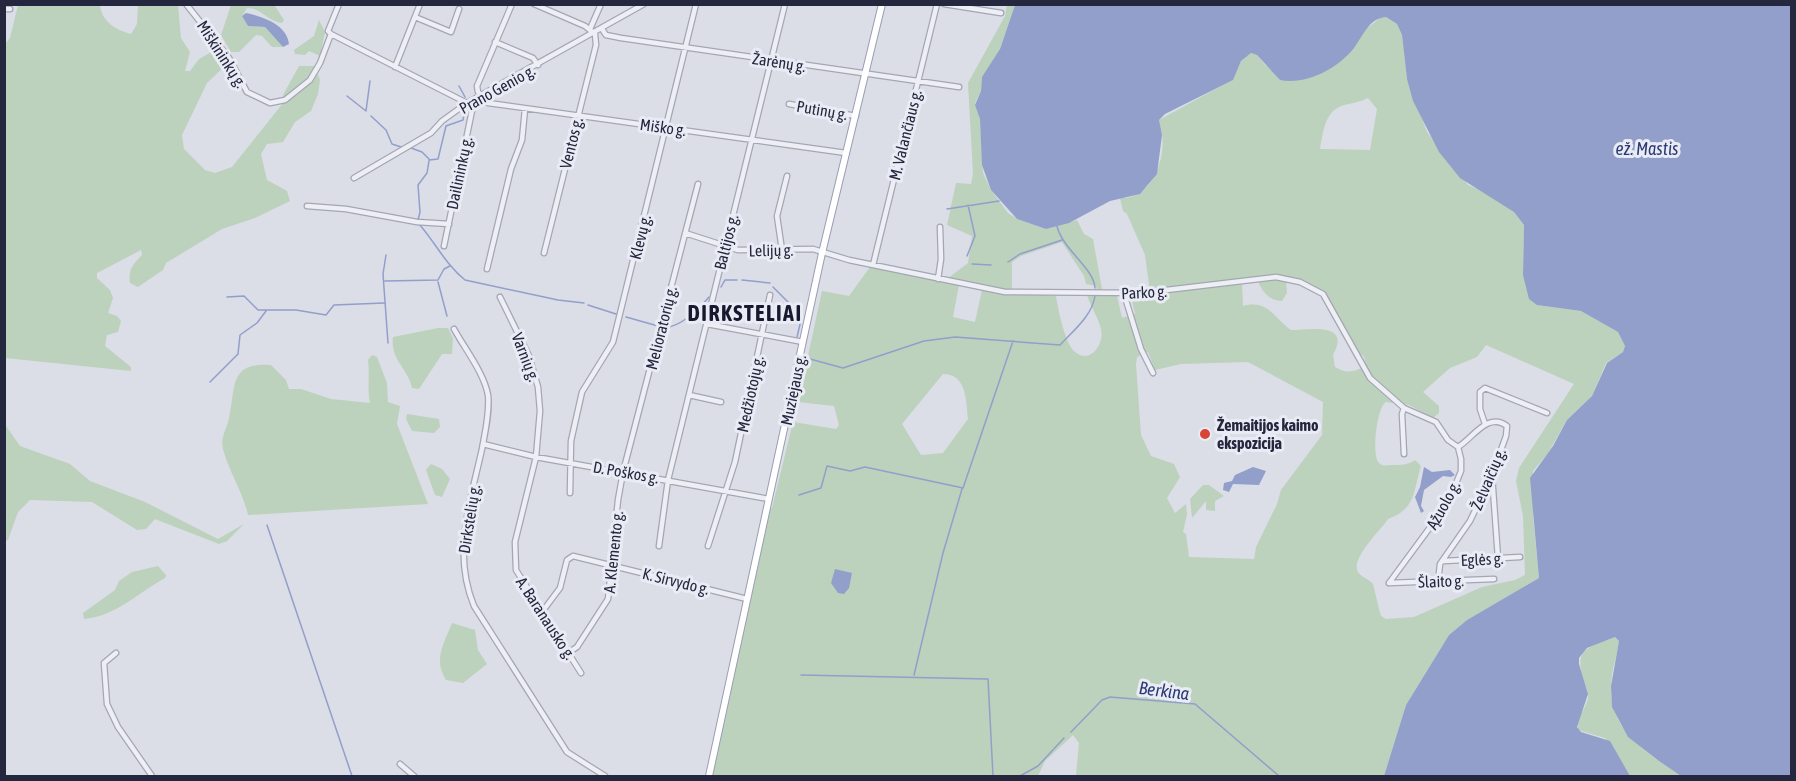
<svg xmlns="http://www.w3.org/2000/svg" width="1796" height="781" font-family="'Asap Condensed',sans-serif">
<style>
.green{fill:#bcd2bc;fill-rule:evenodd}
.water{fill:#929fcb}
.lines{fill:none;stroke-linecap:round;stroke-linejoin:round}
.stream{stroke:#929fcb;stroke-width:1.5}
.minor-casing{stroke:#a4a6b4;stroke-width:7}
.major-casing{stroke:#9a9db4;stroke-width:8}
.minor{stroke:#eeeff5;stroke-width:4.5}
.major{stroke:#fff;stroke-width:6}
.poi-dot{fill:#d94534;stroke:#eaecf5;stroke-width:2}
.labels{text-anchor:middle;stroke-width:6;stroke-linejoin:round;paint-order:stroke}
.street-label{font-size:16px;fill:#24273e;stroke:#eaecf5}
.poi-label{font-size:16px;font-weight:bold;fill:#24273e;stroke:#eaecf5;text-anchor:start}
.water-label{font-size:18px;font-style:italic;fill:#2b3975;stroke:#eaecf5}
.district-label{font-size:22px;font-weight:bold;letter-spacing:1.5px;fill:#17192f;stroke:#eaecf5}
</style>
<rect width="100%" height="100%" fill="#dbdde7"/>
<path class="green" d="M18,5H100C102,22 116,30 131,34L137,24L138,5H178L181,38L190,52L185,71H190L199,59L213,51L217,52L225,66L207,83L182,135L184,149L205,170L215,173L232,167L283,103V95L299,66H315L320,80L318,94L311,111L295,122L283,142L267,144L261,154L267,180L287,191L290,201L255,218L222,229L166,263L163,270L138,287L130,283C128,270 133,264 142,255L141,250L97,273V278L110,290L113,298L108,313L117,316L121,321L118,332L107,335L105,346L131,367V371L5,358L4,45L10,38Z
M231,5L275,6L284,20L282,23C268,22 262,8 247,8L242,16L248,26L265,27L283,47H272L262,36L256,35L239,52H231L221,35Z
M1007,5H1015L1000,49L992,65L982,77L981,91L975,103L980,119L983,173L991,190L1008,213L1017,219L1046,229L1077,220L1084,234L1093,239L1102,289L1097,290L1096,286L1086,284L1084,276L1062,242L1021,256L1012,262V290L947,279L968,263L972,236L947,225L956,183L971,184L973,174L968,83L1005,16Z
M1386,17L1397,24L1402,35L1407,79L1427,132L1468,185L1485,192L1514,212L1524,225L1523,275L1537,305L1581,311L1618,332L1625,346L1623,352L1606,363L1592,396L1567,420L1548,453L1533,471V517L1539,578L1467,620L1449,635L1406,705L1384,776H1076L1079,743L1073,735L1045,761L1038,776H711L769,508H772L793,422L836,429L839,425L834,406L798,402L822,291L849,296L870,267L959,285L953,317L975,322L982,290L1056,296C1058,309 1065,344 1075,352C1090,365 1105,343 1101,329C1098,317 1091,307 1087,295L1117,296L1122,318L1135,314L1131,296L1242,284L1243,306C1268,299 1274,318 1291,330C1308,330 1352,321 1333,355L1335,367C1347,374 1354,372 1366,366L1364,357L1356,350L1324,291L1312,285L1277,275L1150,292L1145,255L1127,214L1123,211L1120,198C1151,200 1166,160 1162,134C1161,129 1159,126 1159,120L1232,80L1241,61L1251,53L1257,55L1266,66L1365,30L1380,18ZM1368,98L1377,109L1370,150L1320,149C1323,132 1325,110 1344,105C1352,103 1360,102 1368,98ZM1486,345L1574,384L1519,468L1516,481L1523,516L1525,575L1515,580L1482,587L1414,617L1386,619L1381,616L1379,609L1373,584C1369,579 1361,577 1358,572C1350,558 1382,529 1388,519C1416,509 1413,492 1421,466L1415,460C1407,465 1402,465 1392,465C1388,465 1383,467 1379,463C1371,456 1377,406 1386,402L1409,405L1433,418L1439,413V406L1423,392L1450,368L1477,357ZM1148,352L1155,370L1181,364L1248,362L1323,402L1322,435L1281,490L1277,504L1256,547L1254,559L1189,557L1186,534L1183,532L1187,514L1186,504L1175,513L1167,498L1180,477L1174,464L1151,456L1141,435L1136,364L1137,357ZM943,374C967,374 966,401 968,419L943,453L921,455L902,424Z
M319,20L325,32L320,56L309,51L305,55L295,54L294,50L314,36Z
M1271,279L1286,280L1287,293L1282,301C1270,301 1262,292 1258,281Z
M438,328H448L453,338L452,354H442L419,389L412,388C408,368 390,360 393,337Z
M372,355L377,357L387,383L388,402L400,406L397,424L428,504L248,515C243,492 229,472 223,449C220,437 227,429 229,418C236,388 228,362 271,365L286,380L289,389H301L331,399L370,403C367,389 370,375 368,360Z
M407,414L439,419L440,427L434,433L412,431L406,419Z
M4,423L20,446L70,464L90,481L145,502L218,539L244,524L227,541L219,544L155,519L146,529L137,530L92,502L30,500L18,512L8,540L5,541Z
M431,464L442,469L450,479L442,497L435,495L426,470Z
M1203,485H1209L1224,496L1215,501V511L1206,510V501L1192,518L1190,499Z
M158,566L166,575L165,578C138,593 116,616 84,619L83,613L115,590L119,581L132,572Z
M452,623L475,630L478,650L487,664L463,683L446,680C433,659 444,644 452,623Z
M1615,637L1619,641C1617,656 1611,671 1611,686C1609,731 1649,754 1681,776H1630L1605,738L1578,730C1576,718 1585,710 1588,699C1589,693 1586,687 1584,681C1573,648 1588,648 1615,637Z"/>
<path class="water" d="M1015,5H1791V776H1681L1659,761L1628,737L1612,707L1611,686L1619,641L1615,637L1587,648L1579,658V664L1588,694L1577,727L1581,732L1610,741L1630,776H1384L1406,705L1449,635L1467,620L1539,578L1530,478L1553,446L1567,420L1592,396L1607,363L1623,352L1625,346L1618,332L1581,311L1537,305L1529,299L1523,275L1524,225L1514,212L1460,178L1439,152L1413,101L1407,79L1402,35L1397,24L1386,17C1369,18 1363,36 1354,48C1337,69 1307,85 1280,80L1257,55L1251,53L1241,61L1233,80L1165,114L1159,120L1162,135L1157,174L1140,194L1110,201L1069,223L1046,229L1017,219L991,190L982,165L980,119L975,105L981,91L982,77L1000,49Z
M246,13C261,16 287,24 289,44L283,47L265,27L248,26L242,16Z
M1253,467L1266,471L1259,485L1233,484L1229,492L1223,490L1224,483L1232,481L1235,475Z
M1424,467L1432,472L1450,470L1455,475L1451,477L1443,476L1424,490L1421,506L1424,511L1421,513L1415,497L1420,487Z
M835,569L852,573L849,588L844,594L838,593L831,583Z"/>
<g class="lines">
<path class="stream" d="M459,86L465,97
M347,96L366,111L370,81
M371,116L386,130L392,144L401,147
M411,148L422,152L429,159
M429,160L438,159L446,126L463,120L465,108
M947,209L999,201
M418,220L420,212L418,185L427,173L429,161
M419,224C435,242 446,265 465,280L558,300L584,303
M1057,226C1062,249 1094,268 1095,288
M386,255L383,274L388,343
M967,256L975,236L968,205
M1008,262L1020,254L1062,240
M972,264L991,265
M742,280L770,283
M385,281L438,280L444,269L450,266
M438,282L447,316
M721,287L725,280H737
M773,287L793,307L801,320L797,337
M227,297L244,296L258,310H296L326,315L334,305L384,303
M588,305L616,314
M626,317L658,326
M663,327C679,329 699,309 709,297
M810,359L843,368L924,341L955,337L1060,345C1073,331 1092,316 1095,296
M210,382L238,354L240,335L257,323L266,311
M799,495L821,488L827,466L850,471L865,467L963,488L1013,341
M267,525L352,776
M801,675L988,679L993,776
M914,675L943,553L962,489
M1071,732L1102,700L1110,697L1195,704L1279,776
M1020,776L1038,766L1064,738"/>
<g class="minor-casing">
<path id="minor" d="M186,4L229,58L247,92L270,103L285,100L310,80L320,63L331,34
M339,4L328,31L331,34L467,103
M512,4L477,86L478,92L488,103L846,153
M534,4L585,26L595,34
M944,4L1001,13
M4,9H10
M415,17L451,32L459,9
M590,29L601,4
M602,29L606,35L621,38L959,87
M495,42L533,58L538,65
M395,67L420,4
M789,104L856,116
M354,178L431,133L442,121L467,103L644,4
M307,206L346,209L417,222L449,224
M685,233L738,250L813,249L849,260L1005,292L1141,293L1276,277L1300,282L1323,294L1370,378L1404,408L1436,422L1448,440L1458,447L1461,459V471L1448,503L1389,583
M444,246L474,101
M782,250L777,216L787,176
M544,253L596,45L595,34
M873,265L937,4
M487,269L511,169L522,140L525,109
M938,279L941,259L940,227
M1124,294L1141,349L1153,373
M500,297L529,356L538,387L540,411L536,457L515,542L516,570L581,673
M707,324L803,342
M454,329C465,349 484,373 488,395C490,412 485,432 482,449C470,503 452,553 474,606L567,752L605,776
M689,395L721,402
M1404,408L1402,414L1404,454
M1485,424L1480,409V392L1485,388L1547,413
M483,444L536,457L769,499
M1492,475L1498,558
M570,493L571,441L582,392L613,342L696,4
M659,546L668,480L785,4
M708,546L735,462L770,295
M1444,561L1520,557
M1438,582L1440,564L1470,521L1492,475L1506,436L1507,426C1488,411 1472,439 1458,447
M1389,583L1494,579
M542,612L560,588L567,560L573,556L747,599
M116,653L104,663L107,704L118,727L152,776
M568,653L577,647L608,599L618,500L623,472L698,184
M400,764L414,776"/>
</g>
<g class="major-casing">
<path id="major" d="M709,776L822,253L882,4"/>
</g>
<use href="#minor" class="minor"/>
<use href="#major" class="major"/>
</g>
<circle class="poi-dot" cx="1205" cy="434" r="6"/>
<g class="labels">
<g class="street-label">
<text transform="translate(222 54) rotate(57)" y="6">Miškininkų g.</text>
<text transform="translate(779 62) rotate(9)" y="6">Žarėnų g.</text>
<text transform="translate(497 89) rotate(-29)" y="6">Prano Genio g.</text>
<text transform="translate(822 110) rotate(10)" y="6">Putinų g.</text>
<text transform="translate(663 127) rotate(8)" y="6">Miško g.</text>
<text transform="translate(905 135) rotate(-76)" y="6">M. Valančiaus g.</text>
<text transform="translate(571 143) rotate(-76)" y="6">Ventos g.</text>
<text transform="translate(459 173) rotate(-78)" y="6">Dailininkų g.</text>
<text transform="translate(640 237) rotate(-76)" y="6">Klevų g.</text>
<text transform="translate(726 242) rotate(-76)" y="6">Baltijos g.</text>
<text transform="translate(771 250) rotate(-1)" y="6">Lelijų g.</text>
<text transform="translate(1144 292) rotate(-3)" y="6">Parko g.</text>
<text transform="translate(661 328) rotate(-76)" y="6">Melioratorių g.</text>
<text transform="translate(526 357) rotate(69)" y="6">Varnių g.</text>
<text transform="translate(793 390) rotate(-78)" y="6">Muziejaus g.</text>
<text transform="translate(750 394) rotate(-78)" y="6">Medžiotojų g.</text>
<text transform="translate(626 472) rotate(10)" y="6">D. Poškos g.</text>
<text transform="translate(1488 479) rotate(-67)" y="6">Želvaičių g.</text>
<text transform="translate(1443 505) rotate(-61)" y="6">Ąžuolo g.</text>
<text transform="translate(469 519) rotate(-81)" y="6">Dirkstelių g.</text>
<text transform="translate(613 552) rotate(-84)" y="6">A. Klemento g.</text>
<text transform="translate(1482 559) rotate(-3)" y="6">Eglės g.</text>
<text transform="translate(676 581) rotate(14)" y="6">K. Sirvydo g.</text>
<text transform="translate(1441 581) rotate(-2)" y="6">Šlaito g.</text>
<text transform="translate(546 618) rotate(57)" y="6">A. Baranausko g.</text>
</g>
<g class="poi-label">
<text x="1217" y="431">Žemaitijos kaimo<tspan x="1217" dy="18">ekspozicija</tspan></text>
</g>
<g class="water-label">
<text x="1647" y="155">ež. Mastis</text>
<text transform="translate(1164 691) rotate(7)" y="6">Berkina</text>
</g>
<g class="district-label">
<text x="745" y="321">DIRKSTELIAI</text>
</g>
</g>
<rect width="1796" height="781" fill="none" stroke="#24273e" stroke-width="12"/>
</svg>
